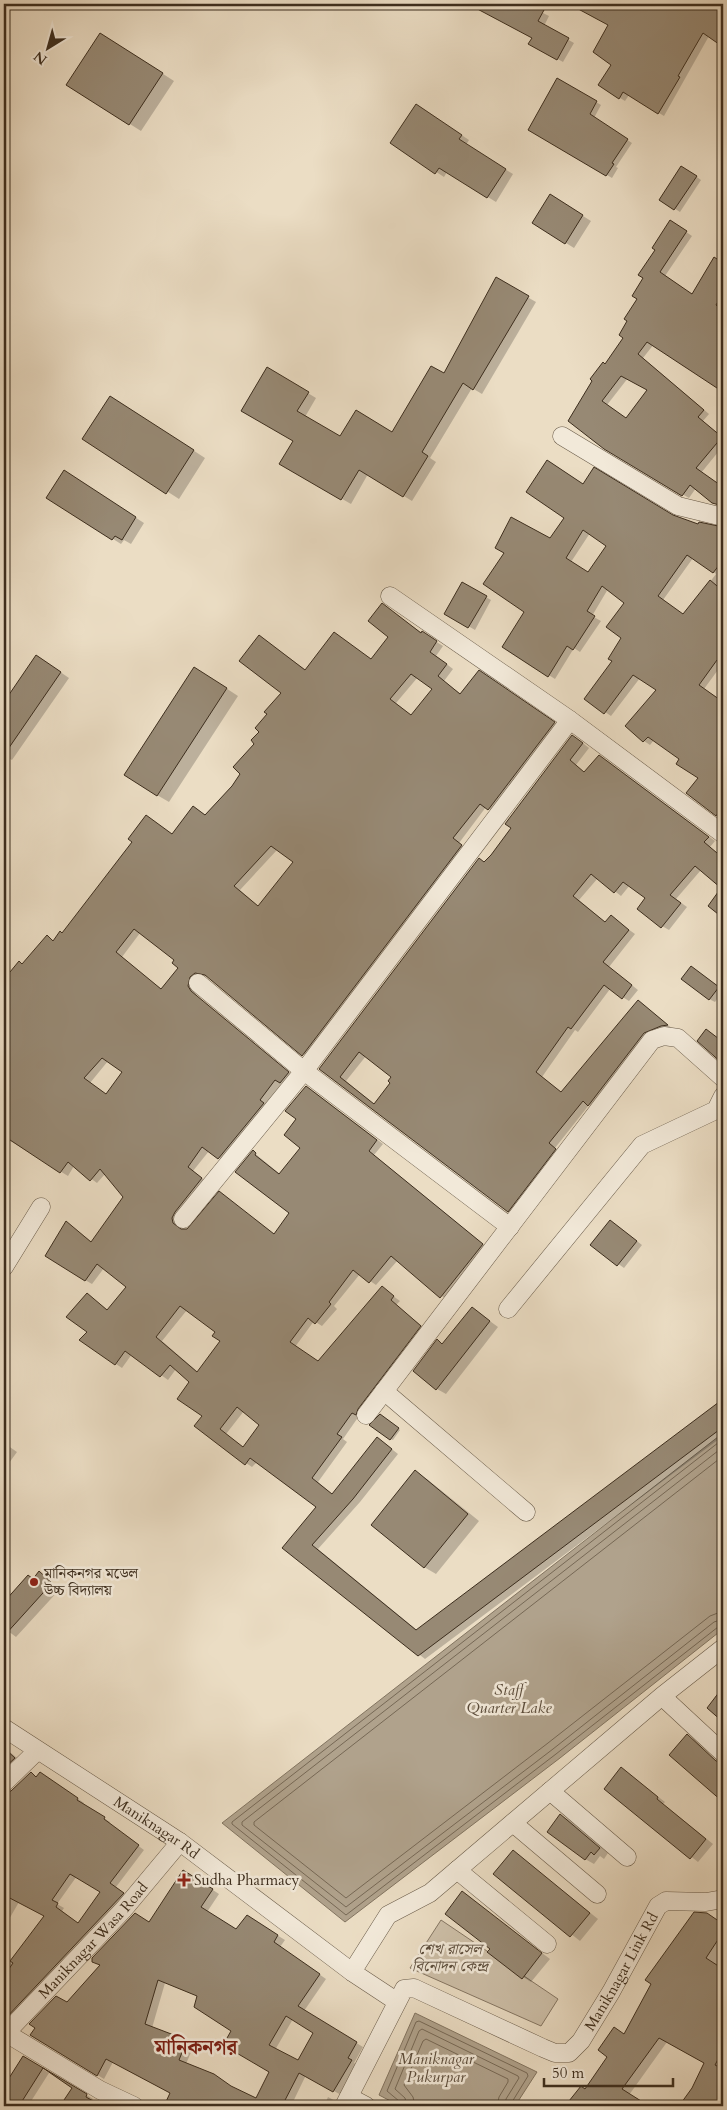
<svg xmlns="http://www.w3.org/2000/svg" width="727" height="2110" font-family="Cardo,'Noto Serif Bengali',serif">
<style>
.green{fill:#cdbfa8;stroke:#857663}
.water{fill:#b0a28c;stroke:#827460}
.shadow{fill:#0003;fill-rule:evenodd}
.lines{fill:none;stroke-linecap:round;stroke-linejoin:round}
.shore{stroke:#766855;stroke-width:1}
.building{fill:#978974;stroke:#3d2e1e;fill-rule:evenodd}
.minor-casing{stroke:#685a48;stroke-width:19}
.minor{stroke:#f2e9d9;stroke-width:18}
.poi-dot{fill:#8f2418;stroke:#f2e9d9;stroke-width:2}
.labels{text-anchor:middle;stroke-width:5;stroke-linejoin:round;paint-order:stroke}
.poi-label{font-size:15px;fill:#3d2e1e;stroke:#f2e9d9;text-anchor:start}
.street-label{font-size:15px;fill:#3d2e1e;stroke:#f2e9d9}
.park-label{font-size:15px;font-style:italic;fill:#5a4b3a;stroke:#f2e9d9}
.water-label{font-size:16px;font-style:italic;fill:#5a4b3a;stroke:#f2e9d9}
.district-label{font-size:20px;font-weight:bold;fill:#7a1f14;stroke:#f2e9d9}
</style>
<rect width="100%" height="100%" fill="#ebddc4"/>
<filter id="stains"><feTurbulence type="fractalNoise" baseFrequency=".004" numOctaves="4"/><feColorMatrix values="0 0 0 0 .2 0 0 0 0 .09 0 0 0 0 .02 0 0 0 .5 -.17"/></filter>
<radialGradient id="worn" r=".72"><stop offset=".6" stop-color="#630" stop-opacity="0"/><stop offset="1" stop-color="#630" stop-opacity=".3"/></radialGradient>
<path class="green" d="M441,1920L558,1999L541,2026L410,1968Z"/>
<path class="water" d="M723,1433V1629L560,1758L345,1922L222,1823Z
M415,2013L537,2072L515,2106H400L379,2095Z"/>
<path class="shadow" d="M469,4H525L549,16L544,26L574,43L563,62L530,43L533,38Z
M584,4H607L624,13L630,4H723V45L709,36L664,116L629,95L625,101L620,98L613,65L610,25L582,9Z
M112,41L174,81L141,131L68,85Z
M558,79L601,105L594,118L632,143L616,167L618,168L612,178L530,129Z
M424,110L469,140L466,145L513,174L496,202L447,172L444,177L392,143Z
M687,170L701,180L680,212L660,199Z
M559,201L591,221L574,248L534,223Z
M676,225L692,236L665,276L693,295L723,256V391L654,344L643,358L709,414L703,421L723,438V446L701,473L723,490V507L713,502L696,488L689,498L604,448L570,420L624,338L638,298ZM628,378L648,389L627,419L607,405Z
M496,279L536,302L482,394L472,388L430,458L436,462L412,501L368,474L351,504L281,464L294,441L268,369L316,398L305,417L340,437L392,433L444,375Z
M122,404L205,458L179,499L84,438Z
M73,477L144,523L131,544L124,540L121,544L48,498Z
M583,485L699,525L723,528V663L704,689L723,701V819L687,793L700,777L681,758L654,740L650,745L644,741L626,726L658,690L640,678L611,716L586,699L614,661L623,638L626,602L608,589L592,616L601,621L580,652L574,648L555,679L504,647L526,611L551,540ZM590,533L608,545L588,573L571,562ZM693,558L716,574L684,616L663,600Z
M463,584L491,600L475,630L446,613Z
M383,605L422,633L443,646L436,656L453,669L444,681L461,694L486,675L561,727L495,813L486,807L459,843L468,850L309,1058L210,977L202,976L194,991L198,997L295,1077L288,1086L282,1083L225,1162L209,1151L193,1171L208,1183L181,1217L179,1227L182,1231L192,1227L275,1235L291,1213L253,1152L280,1174L302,1147L298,1119L313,1091L383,1144L374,1155L489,1249L448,1301L398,1260L376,1285L360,1274L334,1306L337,1309L322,1326L314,1321L295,1347L318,1362L382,1288L400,1301L396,1305L427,1330L359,1416L343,1439L347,1442L318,1482L333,1495L384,1443L398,1454L360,1502L318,1549L417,1630L723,1400V1436L425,1659L284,1548L318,1507L257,1462L252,1467L246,1463L204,1416L191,1382L176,1369L168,1380L132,1354L122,1368L116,1364L88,1332L87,1294L108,1310L128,1287L104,1268L92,1284L85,1280L73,1227L92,1242L125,1197L105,1174L97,1183L74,1166L68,1176L4,1137V974L6,971L11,973L23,965L47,937L55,941L63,934L172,835L194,807L205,815L233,786L242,774L269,714L283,693L259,636L306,670L371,660L390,637ZM418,677L434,689L412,716L396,703ZM277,850L294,862L259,907L240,890ZM140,933L176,960L180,968L162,990L122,957ZM108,1061L124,1072L106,1095L90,1083ZM187,1310L216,1332L222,1341L198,1372L162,1341ZM244,1411L261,1425L244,1448L226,1434Z
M37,656L69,678L12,760L4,756V704Z
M206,675L238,696L169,802L157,795Z
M579,740L589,748L576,765L585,773L606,760L715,841L710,847L723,858V916L709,906L723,888L701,870L676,899L687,907L669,930L662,926L647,898L630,885L621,896L598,878L579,900L606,923L611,917L635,934L609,967L638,990L629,1001L610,989L578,1032L575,1030L542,1077L562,1093L639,1002L673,1029L596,1109L589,1105L555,1148L562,1153L515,1215L321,1069L485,863ZM366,1056L393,1077L392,1082L375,1105L346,1081Z
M697,971L723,991L715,1002L709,999Z
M616,1225L642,1245L624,1268L592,1245Z
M472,1308L498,1327L446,1394L437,1389V1341L443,1345Z
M383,1417L400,1430L393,1440L390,1439Z
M4,1443L17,1452L4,1470Z
M415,1472L427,1479L479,1521L436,1574L424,1567Z
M40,1573L60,1589L16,1637L4,1628V1604L29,1576L34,1579Z
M687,1736L695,1740L723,1767V1801L671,1754Z
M4,1747L23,1763L4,1780Z
M622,1769L665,1802L663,1804L713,1844L698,1862L606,1789Z
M31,1774L37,1777H47L84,1803L83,1805L110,1822L109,1824L144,1850L116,1887L129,1897L4,2030V1970L46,1916L19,1902L4,1928V1820L16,1810ZM77,1876L102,1892L78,1924L62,1911L64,1908L57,1904Z
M561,1815L569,1820L608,1853L604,1859L600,1856L594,1864L585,1859Z
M513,1851L598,1919L580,1941L495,1874Z
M190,1875L219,1894L207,1912L236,1930L254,1921L285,1940L280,1947L326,1979L304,2011L363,2047L354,2063L358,2065L341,2095L306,2075L291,2106H264L260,2104L259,2106H165L172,2093L113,2062L104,2079L32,2035L67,2004L149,1923ZM165,1983L198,1996L270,2072L257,2100L186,2064L194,2045L152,2028ZM293,2019L315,2032L299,2061L275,2050Z
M463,1893L550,1959L531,1982L523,1977L491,1948Z
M707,1914L723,1924V2106H680L693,2089L706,2062L667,2042L629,2095L647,2106H567L581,2087L586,2090L625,2035L652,1984L647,1980L679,1933L680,1934Z
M23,2057L49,2073L28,2106H4V2088Z
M72,2086L93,2099L92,2102L99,2106H61L74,2088Z
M328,2097L341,2104L340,2106H324Z"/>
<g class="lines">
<path class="shore" d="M723,1439L232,1822V1824L346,1915L556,1754L718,1627L723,1625
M723,1447L242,1822V1825L346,1907L553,1749L714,1622L723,1619
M723,1456L254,1822V1825L346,1898L548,1743L710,1616L723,1611
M401,2106L399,2101L387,2091L416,2022L419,2021L527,2073L528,2076L512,2102L511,2106
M407,2106L405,2098L395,2089L419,2031L422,2029L518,2076L519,2078L506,2099L505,2106
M415,2106L413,2097L404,2085L423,2041L426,2039L508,2079V2082L499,2097L497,2106"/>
</g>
<path class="building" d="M468,4H532L544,10L538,21L569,38L557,60L528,44L532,38Z
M569,4H723V47L703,33L678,76L680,77L658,114L623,92L619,99L598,85L611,65L593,52L608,25Z
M100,33L163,73L129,125L66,85Z
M557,78L597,101L590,114L628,139L612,163L614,164L606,176L528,130Z
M416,104L462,135L459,139L506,169L487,198L439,168L435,174L390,143Z
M681,166L697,176L674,210L659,200Z
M550,194L583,215L565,244L532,223Z
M670,220L687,231L660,272L692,294L714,257L723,263V293L716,305L723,311V392L647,342L638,354L704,410L698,417L722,437L696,468L723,487V506L712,503L690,485L682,496L604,449L568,421L592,381L590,379L603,362L605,364L623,338L619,335L627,321L624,319L637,299L632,296L643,278L638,275L655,250L652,248ZM621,376L647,390L626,418L602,401Z
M496,277L529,296L473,390L463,383L422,452L428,456L403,497L359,470L341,500L279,464L293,441L241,411L267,367L309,392L297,411L340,436L356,410L392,432L431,366L444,373Z
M110,396L194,450L166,494L82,439Z
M547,460L583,484L594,467L673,515L698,524L699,522L723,527V560L713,573L687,555L658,596L683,614L710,580L723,591V664L717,660L699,685L723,702V805L716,816L686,793L698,778L676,764L679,759L648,737L643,742L625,726L656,690L633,675L604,714L584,699L612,661L608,659L621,638L606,627L624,603L602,586L587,611L595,616L573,650L567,646L548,677L502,647L524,612L483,584L504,553L495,548L511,517L550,538L564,518L526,492ZM583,530L606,546L588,572L566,558Z
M64,470L136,517L122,540L115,536L112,540L46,498Z
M462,582L487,596L468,628L444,614Z
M382,603L421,633L422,631L437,641L430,652L447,664L438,676L460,694L479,670L555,722L488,810L480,804L453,838L462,845L302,1056L205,975L195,973L190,977L188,986L191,991L289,1072L280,1083L275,1080L260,1100L264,1103L218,1159L202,1147L188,1167L202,1178L175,1212L172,1218L173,1223L181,1229H187L219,1191L274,1234L289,1213L235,1172L253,1150L256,1153L255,1155L279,1174L300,1148L284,1135L296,1119L285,1111L306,1086L377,1140L369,1151L483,1244L440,1298L391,1256L369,1283L353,1270L329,1302L331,1304L315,1324L308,1318L290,1342L318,1361L382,1286L394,1296L391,1300L421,1326L358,1409L356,1415L352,1413L337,1434L342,1437L312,1478L332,1494L377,1437L392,1449L353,1499L312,1545L416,1630L723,1399V1427L418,1656L282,1548L316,1507L250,1458L245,1465L194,1426L202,1416L177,1399L189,1382L170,1365L160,1377L125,1351L115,1365L79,1340L87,1332L66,1317L87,1293L107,1310L126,1287L97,1264L85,1281L45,1256L66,1221L91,1242L123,1197L100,1169L90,1181L68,1162L60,1173L4,1136V967L10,972L19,961L22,964L47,935L53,941L60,931L62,933L132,842L128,839L146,815L172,834L193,806L205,815L232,786L240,774L233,767L254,744L251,740L259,732L255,728L267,714L264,712L281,693L239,661L259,635L305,670L334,632L371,659L388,637L368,621ZM411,674L432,689L411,715L390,699ZM271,846L293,862L258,906L234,886ZM134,929L174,960L172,963L178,968L161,989L116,952ZM102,1058L122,1072L106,1094L84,1078ZM180,1306L215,1332L212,1336L220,1341L197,1372L156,1337ZM237,1407L259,1425L243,1447L220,1429Z
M36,655L61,672L4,755V702Z
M194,667L227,688L157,796L124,775Z
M572,735L583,743L570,760L584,772L599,755L709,837L704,842L723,858V918L708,906L721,888L695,866L670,895L681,903L661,928L637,909L645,898L623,882L614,893L591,874L573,896L605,922L611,915L629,930L603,962L632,985L622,999L604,985L571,1029L568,1027L536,1072L561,1092L638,1000L668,1025L661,1026L644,1033L588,1106L583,1101L549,1143L556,1149L508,1212L319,1069L479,858L484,862L491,855L511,828L505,824ZM359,1052L391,1077L388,1081L390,1083L374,1104L340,1077Z
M691,966L719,987L709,1000L681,979Z
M706,1029L723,1042V1064L697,1041Z
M610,1220L637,1241L617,1266L590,1245Z
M472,1307L490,1321L436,1390L413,1371L437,1339L442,1344Z
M380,1414L399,1428L390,1440L369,1425Z
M415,1470L468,1514L424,1568L371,1525Z
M39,1571L52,1583L4,1636V1602L28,1575L33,1579Z
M723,1687V1722L707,1708Z
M687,1734L716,1761L723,1763V1802L669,1755Z
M4,1748L15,1758L4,1768Z
M621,1767L658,1797L657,1799L706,1839L690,1859L604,1789Z
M31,1772L36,1777L40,1772L78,1798L77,1800L105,1817L104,1819L139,1845L110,1883L124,1893L4,2020V1976L13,1963L10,1961L44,1916L4,1895V1793L11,1791ZM70,1874L100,1892L78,1923L56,1907L58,1903L52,1900Z
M560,1814L600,1848L594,1855L591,1852L585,1860L547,1832Z
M513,1850L590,1913L570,1937L493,1874Z
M183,1870L213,1889L201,1907L236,1929L247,1915L278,1935L274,1942L320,1974L298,2006L357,2042L348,2058L352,2060L333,2092L299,2073L282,2106H164L170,2093L106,2059L97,2076L30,2035L35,2028L29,2024L56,1996L67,2002L100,1965L92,1962V1958L135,1913L149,1922ZM158,1980L197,1996L194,2007L231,2031L223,2045L269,2072L256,2098L231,2086L214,2074L179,2060L187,2040L145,2024ZM286,2016L313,2033L298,2060L269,2045Z
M462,1891L542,1953L522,1979L487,1952L490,1949L445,1914Z
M694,1912L707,1913L723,1924V1932L706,1958L723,1969V2050L715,2065L723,2069V2091L716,2106H679L692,2088L704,2063L659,2038L622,2089L649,2106H565L581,2086L585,2089L607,2057L598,2050L614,2027L624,2034L651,1984L645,1980Z
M23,2056L87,2094L86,2097L102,2106H60L72,2088L43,2068L19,2106H4V2086Z"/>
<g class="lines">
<g class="minor-casing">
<g id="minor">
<path d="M562,436L678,506L723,517"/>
<path d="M390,596L570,720L723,834"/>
<path d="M198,983L304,1071L510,1227"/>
<path d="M183,1219L304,1071L570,720"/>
<path d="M4,1267L41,1207"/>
<path d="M508,1309L642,1145L716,1110L723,1096"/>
<path d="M384,1391L526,1512"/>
<path d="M366,1415L652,1040L664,1036L678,1038L723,1078"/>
<path d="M667,1701L723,1753"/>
<path id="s1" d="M4,1728L180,1842L352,1972L396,2001"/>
<path d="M4,1783L37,1751"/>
<path d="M550,1791L627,1857"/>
<path d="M513,1823L597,1894"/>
<path d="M457,1870L547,1944"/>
<path d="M352,1972L388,1915L430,1893L662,1696L723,1648"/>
<path d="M6,2033L100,2090L134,2106"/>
<path id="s2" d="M4,2035L124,1909L180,1842"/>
<path d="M349,2097L366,2106"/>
<path id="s3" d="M344,2106L404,1989L414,1988L543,2048L555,2053H569L581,2041L611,1992L658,1906L666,1901L706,1902L723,1899"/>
</g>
</g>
<use href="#minor" class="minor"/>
</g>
<g class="poi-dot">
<circle cx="34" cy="1582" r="5"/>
<path d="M181.5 1872.5h5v5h5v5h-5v5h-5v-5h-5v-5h5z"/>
</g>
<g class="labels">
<g class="poi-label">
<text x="44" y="1578">মানিকনগর মডেল<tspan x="44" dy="17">উচ্চ বিদ্যালয়</tspan></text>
<text x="194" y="1885">Sudha Pharmacy</text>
</g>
<g class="street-label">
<text dy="5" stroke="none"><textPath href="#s1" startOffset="182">Maniknagar Rd</textPath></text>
<text dy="5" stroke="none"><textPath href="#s2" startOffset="130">Maniknagar Wasa Road</textPath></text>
<text dy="5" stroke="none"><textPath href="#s3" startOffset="408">Maniknagar Link Rd</textPath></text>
</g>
<g class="park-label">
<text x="450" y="1954">শেখ রাসেল<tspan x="450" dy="17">বিনোদন কেন্দ্র</tspan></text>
</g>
<g class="water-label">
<text x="509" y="1695">Staff<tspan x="509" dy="18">Quarter Lake</tspan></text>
<text x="436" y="2064">Maniknagar<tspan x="436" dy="18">Pukurpar</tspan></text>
</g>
<g class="district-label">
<text x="196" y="2054">মানিকনগর</text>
</g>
</g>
<rect width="727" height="2110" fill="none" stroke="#ebddc4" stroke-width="20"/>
<rect x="5" y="5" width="717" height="2100" fill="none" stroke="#3d2e1e" stroke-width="2.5"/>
<rect x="10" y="10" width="707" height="2090" fill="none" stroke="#3d2e1e"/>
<g transform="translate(48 48) rotate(217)" stroke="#f2e9d9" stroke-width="4" paint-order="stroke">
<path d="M0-4L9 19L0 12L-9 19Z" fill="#3d2e1e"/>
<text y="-8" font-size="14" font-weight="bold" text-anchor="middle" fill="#3d2e1e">N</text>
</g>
<path d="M544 2078v8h129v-8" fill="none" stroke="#3d2e1e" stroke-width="2.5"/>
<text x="552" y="2078" font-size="15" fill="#3d2e1e" stroke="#f2e9d9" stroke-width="4" paint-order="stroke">50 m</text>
<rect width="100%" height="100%" filter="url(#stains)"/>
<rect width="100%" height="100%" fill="url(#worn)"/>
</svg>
